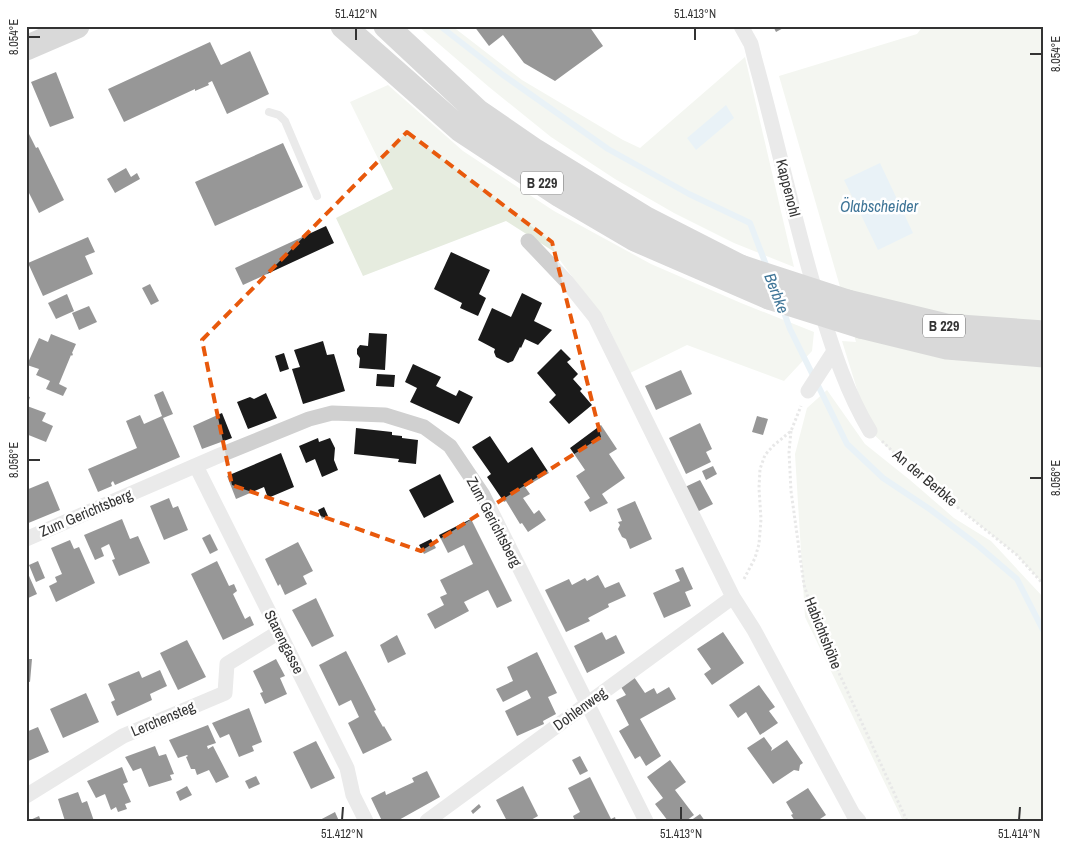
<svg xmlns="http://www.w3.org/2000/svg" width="1070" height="847" font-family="'Archivo Narrow',sans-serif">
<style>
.green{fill:#e6ecdf}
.water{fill:#cfe2ee}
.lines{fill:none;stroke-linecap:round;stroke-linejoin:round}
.stream{stroke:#cfe2ee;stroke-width:6}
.building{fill:#1a1a1a}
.path{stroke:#cdcdcd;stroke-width:3;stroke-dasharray:2.5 2.5;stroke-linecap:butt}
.lane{stroke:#d0d0d0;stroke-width:8}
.street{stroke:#d0d0d0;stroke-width:15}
.primary{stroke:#ababab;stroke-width:25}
.primary-bridge{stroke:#ababab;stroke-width:25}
.marked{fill:none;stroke:#e8590c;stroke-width:4;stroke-dasharray:10 6;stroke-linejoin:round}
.ticks{fill:none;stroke:#333;stroke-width:2}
.labels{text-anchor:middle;stroke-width:5;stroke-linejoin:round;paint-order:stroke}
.shield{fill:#fff;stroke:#707070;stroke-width:1}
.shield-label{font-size:14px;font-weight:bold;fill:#333}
.street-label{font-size:15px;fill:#333;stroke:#fff}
.water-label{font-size:16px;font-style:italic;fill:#3f7597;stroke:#fff}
.neatline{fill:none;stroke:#333;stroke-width:2}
.ticks-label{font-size:12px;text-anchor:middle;fill:#333}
</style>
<rect width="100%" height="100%" fill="#fff"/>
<path class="green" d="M418,26H452L522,80L623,140L640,148L745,57L794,267L734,243L674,213L615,179L551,137L489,87Z
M923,26H1044V585L1017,555L916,474L870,431L842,341L856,342L779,76L917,34Z
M388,85L463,151L554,211L651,264L741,303L814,332L812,351L784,381L687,345L630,373L605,320L553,251L506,221L363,276L336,218L393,189L350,102Z
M827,390L865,444L910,480L954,518L991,541L1044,598V821H903L805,617L795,454L807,408Z"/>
<path class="water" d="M726,105L734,118L696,150L687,138Z
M880,163L913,233L878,250L844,180Z"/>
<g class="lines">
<path class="stream" d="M440,26L503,75L608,149L689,194L750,223L768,270
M782,307L790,329L847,444L883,478L931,510L976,544L1017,579L1044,632"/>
</g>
<path class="building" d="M474,26H589L603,46L555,81L524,63L503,35L489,46Z
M773,26H787L776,32Z
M210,42L221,65L250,51L269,94L227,114L212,81L208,83L209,85L195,91V89L124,122L108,89Z
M56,72L74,118L50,127L31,82Z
M28,132L36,148L38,147L64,200L39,213L26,187V133Z
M283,143L303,187L215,226L195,182Z
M126,168L131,177L137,173L140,179L115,193L107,179Z
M326,226L334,243L243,285L235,268Z
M88,237L95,252L85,256L93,274L43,296L28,263Z
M451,252L490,270L479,294L486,298L478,316L460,308L462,303L434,289Z
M150,284L159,301L151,305L142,288Z
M522,293L542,303L534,321L552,330L538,345L525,339L521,348L520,347L513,361L508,363L496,357L494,352L495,349L478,340L492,308L511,317Z
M67,294L74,311L56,319L48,303Z
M89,306L97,322L79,330L72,313Z
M369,333L387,334L385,370L359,368L360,358L357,354V349L360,345L368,346Z
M51,334L76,344L72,353L73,354L72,356L71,355L59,384L67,388L63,396L46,389L50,381L36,375L39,369L27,365L39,338L48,342Z
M323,341L327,355L334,354L345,391L303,404L292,369L300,367L294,350Z
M561,349L571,359L567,362L578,374L573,379L582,389L580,391L592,405L569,424L549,402L556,395L537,373Z
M284,353L289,369L280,372L275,356Z
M413,364L441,377L436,386L456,396L459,390L473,397L459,424L410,402L417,388L405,382Z
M681,370L692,394L656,410L645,386Z
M377,374L395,375L394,387L376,386Z
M163,391L173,414L163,418L180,457L115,485L113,481L111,483L112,486L98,492L88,469L137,448L126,421L140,415L144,424L162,416L154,395Z
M266,393L277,418L248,429L237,402L250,397L254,399Z
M26,396L30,397L27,406L46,413L42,421L53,426L46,442L26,434Z
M222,413L232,438L202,449L193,426Z
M757,416L768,419L763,435L752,432Z
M700,423L712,449L706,452L711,462L686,474L669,438Z
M601,425L617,449L609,454L625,478L602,494L608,503L590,512L584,502L590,498L576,476L585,470L570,448Z
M356,428L392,432V435L402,436V438L418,440L416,464L398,462L399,459L354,454Z
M490,436L508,463L532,447L549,473L525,487L530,494L523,498L534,514L539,510L546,520L528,532L522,523L520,524L506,501L504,502L487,477L491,474L472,447Z
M318,438L319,442L330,438L335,448L334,460L338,470L322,477L315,459L306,463L299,446Z
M281,453L294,487L268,498L264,487L236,499L227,476Z
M713,466L717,474L706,480L702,471Z
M440,474L454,502L424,518L409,490Z
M700,480L713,504L697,512L685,487Z
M48,481L60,510L26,524V490Z
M169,498L173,508L178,506L188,530L164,540L150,506Z
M635,501L652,539L630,549L626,539L622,537L618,529L620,525L618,522L622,521L617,509Z
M324,507L328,516L322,519L318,510Z
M122,519L130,539L138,536L150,563L119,576L112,560L115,559L109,544L101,548L104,556L95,560L84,535Z
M471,519L512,601L497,608L488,590L464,602L469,611L435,629L427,614L444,605L440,597L447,594L440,580L473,564L464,545L448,553L439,535Z
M210,534L218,550L210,554L202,538Z
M431,539L436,548L424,554L419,545Z
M70,540L74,549L79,547L95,583L56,602L49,586L57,582L55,577L62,574L51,548Z
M298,542L313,571L303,576L307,584L285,595L280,584L278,586L265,559Z
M38,561L45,578L36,582L29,565Z
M217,561L229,586L234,584L237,591L233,594L245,619L250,616L254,625L223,640L191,574Z
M683,567L693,589L685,592L691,606L664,618L653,593L680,581L675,570Z
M26,569L37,594L26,599Z
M598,575L605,588L619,582L626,596L608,604L609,607L588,618L590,621L566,632L545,590L569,579L572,585L585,578L587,581Z
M316,598L334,636L312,647L292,610Z
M602,632L606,640L616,635L625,653L587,673L574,646Z
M723,632L744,663L712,685L704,674L711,669L697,649Z
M397,635L406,654L388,663L380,645Z
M187,640L206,677L178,690L160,653Z
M346,651L376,710L374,711L383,727L384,726L392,740L363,754L348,723L359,717L351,700L339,706L319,665Z
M537,652L557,693L548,697L556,714L543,721L544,724L517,736L505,711L531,698L527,690L503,702L496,689L513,681L507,667Z
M26,659H32L30,682L26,681Z
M276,659L285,676L280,678L287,694L265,704L260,693L263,692L253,671Z
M160,670L167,686L150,694L152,700L117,716L111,702L115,700L108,684L139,671L142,678Z
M634,677L645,693L654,688L657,694L669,687L676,699L640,719L661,756L646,766L640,756L635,759L619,731L629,725L616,700L626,695L621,687Z
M759,685L775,707L769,711L778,723L760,735L746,712L738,718L729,705Z
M86,693L99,722L63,738L50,709Z
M249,708L262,742L252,746L254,751L239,757L229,734L220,738L212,723Z
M208,725L216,743L207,746L208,749L213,746L229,777L216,783L209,770L197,775L195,769H191L186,757L188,756L187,755L178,758L169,740Z
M38,727L49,752L26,762V732Z
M764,737L772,748L771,751L787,740L803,763L800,765L799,771L794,770L773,784L747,748Z
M316,741L335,778L311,789L293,752Z
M155,746L159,756L166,754L174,774L170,775L172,780L149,787L141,768L133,771L125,757Z
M580,756L588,771L580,775L572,760Z
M670,760L686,782L675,790L694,815L686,821H668L655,804L663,798L647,777Z
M122,767L128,782L123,784L131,802L125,804L127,809L118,812L116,807L111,810L105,794L96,798L87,781Z
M427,771L440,797L397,821H382L371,798L385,791L386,795L414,782L412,778Z
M256,776L260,784L249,789L245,781Z
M590,777L611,819L615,817L616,821H575L573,816L580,812L568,788Z
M187,786L192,795L180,801L176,792Z
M523,786L538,816L529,821H507L496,800Z
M808,788L826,815L817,821H795L791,815L793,814L786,802Z
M78,792L82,803L87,801L94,821H65L58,799Z
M479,804L481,807L473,814L471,811Z
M335,812L339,821H318Z
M700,814L705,821H690Z
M39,816L41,821H28Z"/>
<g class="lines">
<path class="path" d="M791,431L789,452L791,491L804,585L817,625L907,821
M882,441L916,474L1017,555L1044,585
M744,579L755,558L759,544L761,519L759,488L760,469L765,455L773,446L791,431L801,406"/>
<path class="lane" d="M269,112L279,115L285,121L317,196"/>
<path class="street" d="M741,26L751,44L755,60C778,142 795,226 820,307C833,350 847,393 870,431
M528,241L567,282L595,317L733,597L754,630L853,814L859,821
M808,391L834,351
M196,466L347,768L353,795L366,821
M26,539L218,456L309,419L332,413L385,415L424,427L450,446L483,495L646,821
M26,796L123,736L225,693L227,664L279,632
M427,821L733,597"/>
<path class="primary" d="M343,26L461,130L560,195L635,239L769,297
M386,26L477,111L535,151L646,219L740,267
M26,48L77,26
M847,302L946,326L1044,333
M861,326L947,347L1044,355"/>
<path class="primary-bridge" d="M740,267L847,302
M769,297L861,326"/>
</g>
<path d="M0 0H1070V847H0ZM407,132L552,242L601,437L421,551L232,485L202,340Z" fill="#fff" fill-opacity=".55" fill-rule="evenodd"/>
<path class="marked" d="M407,132L552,242L601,437L421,551L232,485L202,340Z"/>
<path class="ticks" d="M28,37H40M356,40V28M695,40V28M1030,54H1042M28,460H40M1030,478H1042M342,820L343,807M681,820V807M1019,820L1020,807"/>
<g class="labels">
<g class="shield">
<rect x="521" y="171.5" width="42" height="23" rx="4"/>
<rect x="923" y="314.5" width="42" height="23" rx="4"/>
</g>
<g class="shield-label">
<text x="542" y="188">B 229</text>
<text x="944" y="331">B 229</text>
</g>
<g class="street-label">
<text transform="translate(788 188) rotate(76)" y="5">Kappenohl</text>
<text transform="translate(925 478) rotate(40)" y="5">An der Berbke</text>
<text transform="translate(86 513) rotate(-23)" y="5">Zum Gerichtsberg</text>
<text transform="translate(494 522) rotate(62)" y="5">Zum Gerichtsberg</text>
<text transform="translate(823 633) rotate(68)" y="5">Habichtshöhe</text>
<text transform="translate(284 642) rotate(63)" y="5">Starengasse</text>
<text transform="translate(580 709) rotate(-36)" y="5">Dohlenweg</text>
<text transform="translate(163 719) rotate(-23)" y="5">Lerchensteg</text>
</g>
<g class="water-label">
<text x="879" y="212">Ölabscheider</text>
<text transform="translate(777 293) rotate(69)" y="6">Berbke</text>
</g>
</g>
<rect width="1070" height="847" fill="none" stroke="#ffffff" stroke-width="55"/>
<rect x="28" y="28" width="1014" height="792" class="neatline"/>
<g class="ticks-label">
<text x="356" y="18">51.412°N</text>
<text x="695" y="18">51.413°N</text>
<text transform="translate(14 37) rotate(-90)" y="4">8.054°E</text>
<text transform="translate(1056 54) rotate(-90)" y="4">8.054°E</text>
<text transform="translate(14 460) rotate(-90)" y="4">8.056°E</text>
<text transform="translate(1056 478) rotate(-90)" y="4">8.056°E</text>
<text x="342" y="838">51.412°N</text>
<text x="681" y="838">51.413°N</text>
<text x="1019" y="838">51.414°N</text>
</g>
</svg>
